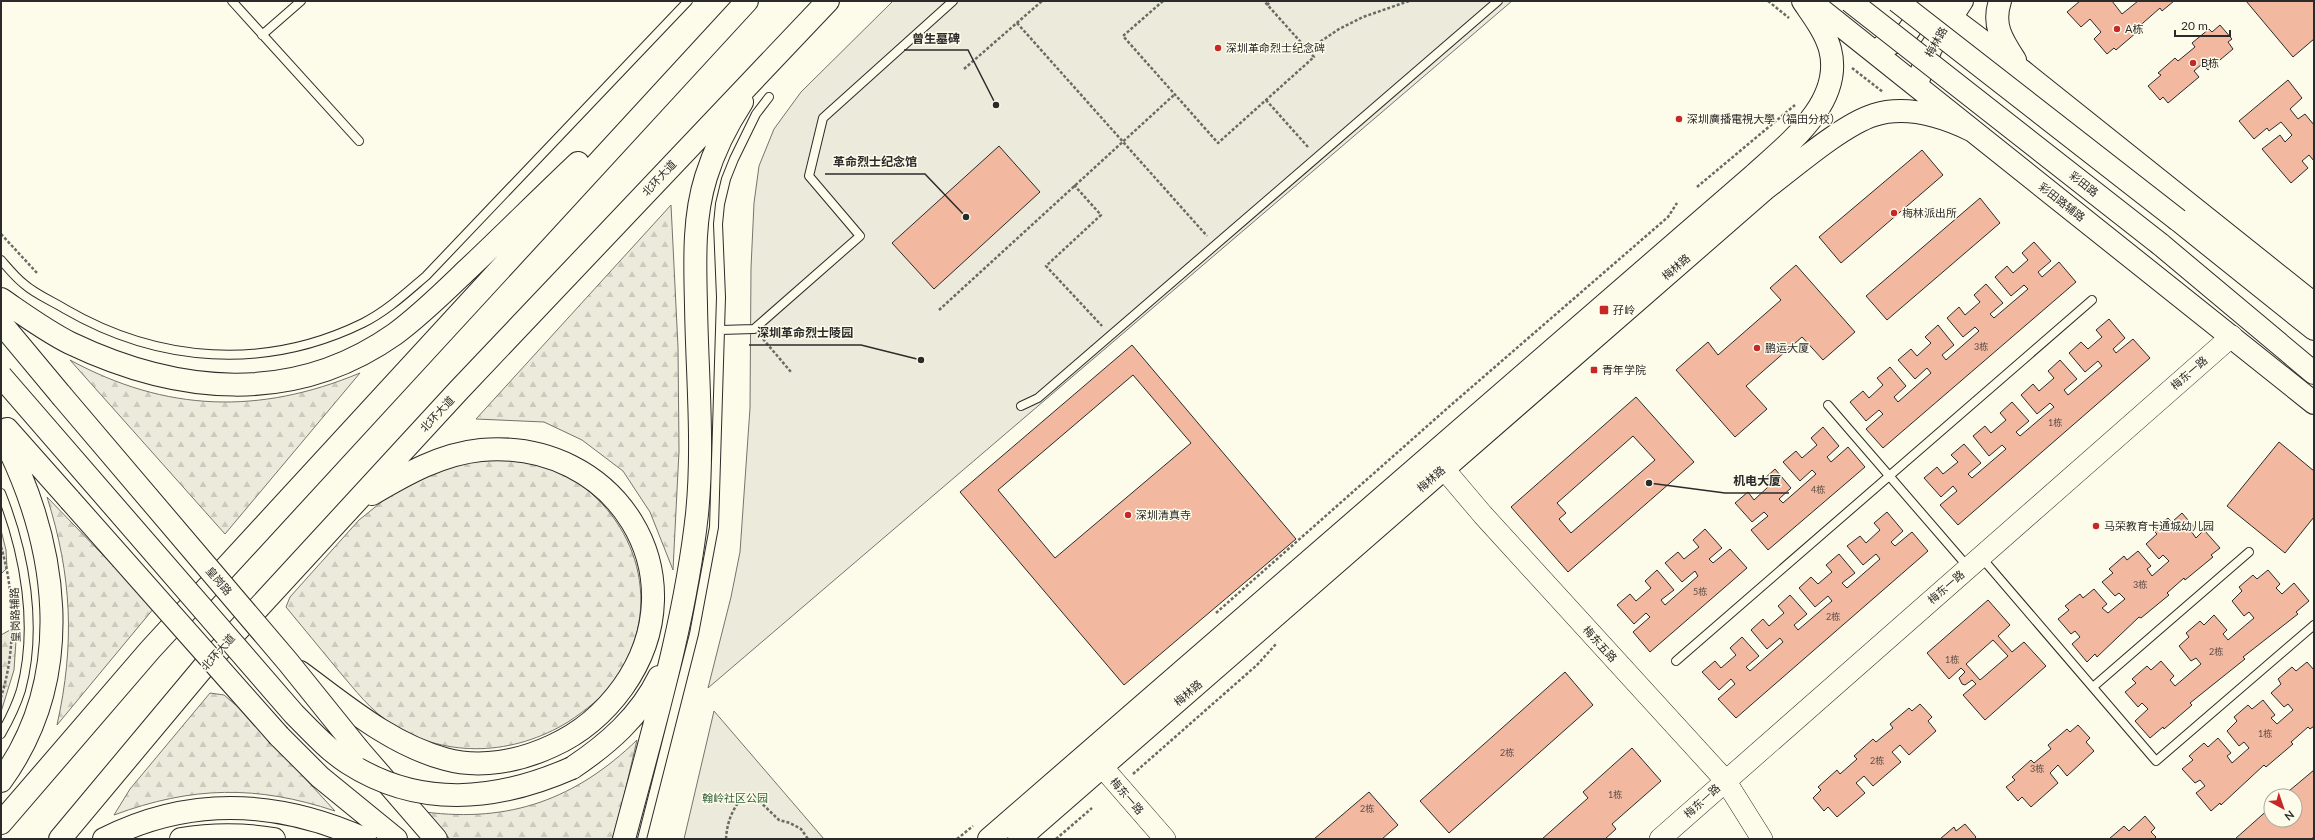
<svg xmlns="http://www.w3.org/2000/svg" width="2315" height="840" font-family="Lato,'Noto Sans SC',sans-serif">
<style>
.forest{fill:url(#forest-firs);stroke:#74746e}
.park{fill:#ecebdb;stroke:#74746e}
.building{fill:#f2b8a0;stroke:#2b2b2b;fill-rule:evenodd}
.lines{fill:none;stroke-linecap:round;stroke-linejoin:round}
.service-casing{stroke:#2b2b2b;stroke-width:10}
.tertiary-casing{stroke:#2b2b2b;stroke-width:22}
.secondary-casing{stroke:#2b2b2b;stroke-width:24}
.primary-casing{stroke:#2b2b2b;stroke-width:24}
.trunk-casing{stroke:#2b2b2b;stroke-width:24}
.path{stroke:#6a6964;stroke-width:2.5;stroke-dasharray:3 2;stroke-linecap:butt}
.service{stroke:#fdfbea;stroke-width:8}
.tertiary{stroke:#fdfbea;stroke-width:21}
.secondary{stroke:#fdfbea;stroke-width:22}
.primary{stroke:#fdfbea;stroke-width:22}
.trunk{stroke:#fdfbea;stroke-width:22}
.primary-bridge-casing{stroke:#2b2b2b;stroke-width:24;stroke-linecap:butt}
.trunk-bridge-casing{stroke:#2b2b2b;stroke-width:24;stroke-linecap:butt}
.primary-bridge{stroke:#fdfbea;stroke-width:22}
.trunk-bridge{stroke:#fdfbea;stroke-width:22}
.poi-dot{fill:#c62828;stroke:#fdfbea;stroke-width:1.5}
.labels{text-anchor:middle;stroke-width:3;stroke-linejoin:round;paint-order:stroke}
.number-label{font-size:9px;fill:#5d4e48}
.poi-label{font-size:11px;fill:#2b2b2b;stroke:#fdfbea;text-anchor:start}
.street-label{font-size:11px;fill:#2b2b2b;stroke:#fdfbea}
.park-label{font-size:11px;fill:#34623c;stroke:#fdfbea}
.leader{fill:none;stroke:#2b2b2b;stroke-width:1.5}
.callout-dot{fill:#2b2b2b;stroke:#fdfbea;stroke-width:1.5}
.callout-label{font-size:12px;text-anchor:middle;font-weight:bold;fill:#2b2b2b;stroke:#fdfbea;stroke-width:3;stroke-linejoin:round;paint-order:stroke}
</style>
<defs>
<pattern id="forest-firs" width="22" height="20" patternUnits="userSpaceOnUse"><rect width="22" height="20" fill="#ecebdb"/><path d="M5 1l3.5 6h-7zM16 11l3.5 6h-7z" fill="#cbcabc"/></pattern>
</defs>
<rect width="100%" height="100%" fill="#fdfbea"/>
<path class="forest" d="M671,205L678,347L679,451L673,570L650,512L623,471L582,440L544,422L476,419Z
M70,360C166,412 259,415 360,373L225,534Z
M508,457C525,462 551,466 566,475C639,518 665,608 615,680C603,697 586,710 568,722C514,755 448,759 393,725C371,711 355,690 338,670C321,649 303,628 286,607L290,597L359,520L399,488L445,466Z
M47,497L154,608L57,725C75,644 72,576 47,497Z
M17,626L14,670L1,712V635Z
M210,693L224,695L245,713L335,811C257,785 192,786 114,815L130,789Z
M637,740L614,839H450L425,812C510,823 576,799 637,740Z"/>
<path class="park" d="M893,1H1512L708,688L731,597L740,552L750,408L751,268L754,203L759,166L774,129L801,92Z
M1,530L6,550L7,568L1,574Z
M714,711L824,839H684Z"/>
<path class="building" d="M2080,1H2112L2122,14L2138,1H2174L2162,11L2160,8L2135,30L2137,32L2116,50L2114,48L2107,54L2094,39L2101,32L2090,19L2081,27L2067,12Z
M2246,1H2314V39L2293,57Z
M2220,25L2232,39L2228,42L2233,49L2208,70L2202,64L2194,71L2199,77L2168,103L2163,97L2160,100L2148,86L2161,75L2158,73L2175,58L2178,61L2195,47L2192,43L2209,29L2212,32Z
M2288,80L2302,98L2290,109L2298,119L2305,114L2314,125V161L2309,155L2302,161L2308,168L2291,183L2262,149L2280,135L2285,142L2292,135L2281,122L2269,131L2267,128L2254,139L2239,121Z
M999,146L1040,192L934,289L892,243Z
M1922,150L1943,175L1841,263L1819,237Z
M1980,198L2000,223L1887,320L1866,296Z
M2034,242L2051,261L2038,272L2042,277L2059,262L2076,282L1883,448L1866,429L1883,414L1879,410L1866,421L1850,402L1863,391L1869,398L1883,385L1877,378L1890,367L1906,386L1894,397L1898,402L1931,373L1927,368L1915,379L1898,360L1911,349L1917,356L1931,343L1925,337L1938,325L1954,345L1942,355L1946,360L1979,331L1975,327L1963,337L1947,318L1959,307L1965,315L1980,302L1974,295L1986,284L2003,303L1990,314L1994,318L2028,289L2024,285L2011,296L1995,277L2007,266L2013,273L2028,260L2022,253Z
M1796,265L1855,332L1823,360L1802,337L1746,386L1767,409L1735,437L1676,370L1708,342L1718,355L1781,300L1770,288Z
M2109,319L2125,338L2113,349L2116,353L2133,339L2150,358L1958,525L1940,505L1957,491L1953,486L1941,497L1924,478L1937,467L1943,474L1958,462L1951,455L1964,444L1981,463L1968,474L1972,478L2006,449L2002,445L1989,456L1973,436L1985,426L1991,433L2006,420L2000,413L2012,402L2029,421L2016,432L2020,436L2054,407L2050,403L2037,414L2021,395L2033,384L2039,391L2054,378L2048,371L2060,360L2077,379L2064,390L2068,395L2102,366L2098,361L2085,372L2069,353L2081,342L2088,349L2102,337L2096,330Z
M1132,345L1296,539L1124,685L960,492Z
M1133,375L1191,443L1055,558L998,490Z
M1636,397L1694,462L1568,572L1511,507ZM1633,436L1655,460L1571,533L1559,519L1566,513L1557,503Z
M1823,427L1839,446L1827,457L1831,462L1848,447L1865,467L1768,550L1751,530L1768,516L1764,512L1752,522L1735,503L1748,492L1754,500L1768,487L1763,480L1775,469L1791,488L1779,499L1783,503L1816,474L1812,470L1800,481L1783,462L1796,451L1802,458L1817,445L1811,438Z
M2279,442L2314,471V517L2285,553L2227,506Z
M1887,512L1903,531L1891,542L1895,546L1912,532L1928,551L1736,718L1718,699L1735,684L1731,679L1719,690L1702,672L1715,661L1721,668L1736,655L1730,648L1742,637L1759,656L1746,667L1750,671L1783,642L1780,638L1767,649L1751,630L1763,619L1769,626L1784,613L1778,606L1790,595L1807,614L1794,625L1798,630L1832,601L1828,596L1815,607L1799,588L1811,577L1818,584L1832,572L1826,565L1839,554L1855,573L1842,583L1847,588L1880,559L1876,554L1863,565L1847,546L1860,536L1866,543L1880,530L1874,523Z
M2182,513L2195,528L2191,531L2196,538L2204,530L2220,548L2211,555L2213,557L2185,580L2184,578L2167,593L2169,595L2141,618L2139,617L2097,657L2095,654L2087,662L2072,644L2080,637L2075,631L2071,634L2058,619L2069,610L2065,606L2080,594L2083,598L2094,589L2107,604L2102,608L2108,613L2125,599L2119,593L2115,596L2102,582L2113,573L2109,569L2124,556L2127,560L2138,551L2151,566L2147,569L2152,576L2169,561L2163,555L2159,559L2146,544L2157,534L2153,530L2168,518L2172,522Z
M1705,529L1722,548L1709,559L1713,563L1730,549L1747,568L1650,652L1633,632L1650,617L1646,613L1634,624L1617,605L1630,594L1636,601L1651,588L1645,581L1657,570L1674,590L1661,600L1665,605L1698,576L1695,571L1682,582L1665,563L1678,552L1684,559L1699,547L1693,540Z
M2268,570L2280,584L2276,588L2282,594L2294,583L2309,601L2296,612L2298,614L2243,657L2245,659L2190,703L2192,705L2164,729L2163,727L2150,738L2135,721L2148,709L2142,703L2138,707L2125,692L2136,683L2132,679L2147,666L2151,670L2161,661L2174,676L2170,680L2175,686L2201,664L2196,658L2191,661L2179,646L2189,637L2186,633L2200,621L2204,625L2214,615L2227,630L2223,634L2228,640L2254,618L2249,612L2244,616L2232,601L2242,591L2239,587L2253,575L2257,579Z
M1988,600L2010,625L1998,636L2012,652L2024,642L2046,666L1985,720L1963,695L1976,684L1972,680L1965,685L1962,684L1959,678L1965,672L1961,668L1949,679L1927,653ZM1993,640L2008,656L1980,680L1966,664Z
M2307,662L2314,670V726L2310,729L2308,727L2291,742L2293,744L2266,767L2264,765L2221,805L2220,803L2211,811L2196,793L2205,786L2200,780L2195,783L2182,769L2193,760L2189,756L2204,743L2208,747L2218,738L2231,753L2227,756L2232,763L2249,748L2244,742L2239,746L2227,731L2237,721L2234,717L2248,705L2252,709L2263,700L2275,715L2271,718L2277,724L2293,710L2288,704L2284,707L2271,693L2281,684L2278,679L2292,667L2296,671Z
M1565,672L1593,705L1449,833L1420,801Z
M1920,704L1932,717L1928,721L1936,731L1909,755L1900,745L1892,752L1901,762L1873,786L1864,776L1856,783L1865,793L1837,817L1828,807L1824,811L1813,798L1821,790L1818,787L1837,770L1840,774L1857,759L1854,756L1873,739L1876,742L1893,728L1890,724L1909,708L1912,711Z
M2078,725L2090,738L2086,742L2094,751L2067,776L2058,765L2050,773L2058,783L2031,807L2022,797L2018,801L2006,787L2015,780L2012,777L2031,760L2034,763L2051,749L2048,745L2067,729L2070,732Z
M1632,748L1661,781L1612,824L1616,829L1605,839H1542L1588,798L1583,792Z
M2314,770V837L2311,839H2235L2271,807V820H2295V796H2283Z
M1369,792L1398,825L1382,839H1314Z
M2145,816L2155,828L2151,832L2156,837L2154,839H2109L2124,826L2129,831Z
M1965,824L1976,837L1974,839H1940L1954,827L1956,831Z"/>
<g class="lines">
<g class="service-casing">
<path id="service" d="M232,1L359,141
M262,35L301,1
M1,260C8,268 15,277 24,284C35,294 52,301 65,309C158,363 265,371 363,323C387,311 406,293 426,276L688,1
M720,330L754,329L860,236L809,176L823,118L953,1
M1828,405L1968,567
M1021,406L1038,398L1498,1
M1,493C25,553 38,627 21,690C16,706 9,720 1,734
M1981,557L2156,761L2314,625
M1676,661L2092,300
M2093,687L2249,552
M642,839L694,634L714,527L721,297L718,224L720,204L726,179L734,159L756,114L769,97"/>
</g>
<g class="tertiary-casing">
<path id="tertiary" d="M1433,456L1483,515L1725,780L1762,839
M1091,754L1165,839
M1660,839L2232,336"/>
</g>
<g class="secondary-casing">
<path id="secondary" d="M1810,1L2314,403
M1929,1L2021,70L2314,304
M2000,1C1992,25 2002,40 2015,60
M1883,46C1903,42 1921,23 1915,1
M1919,78L1931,48L1962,1
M989,839L1754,175C1788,144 1844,102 1830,49C1825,31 1813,16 1803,1
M1019,839L1765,189C1793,168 1842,125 1874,115C1906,105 1942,116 1971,130"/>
</g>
<g class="primary-casing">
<path id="primary" d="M2178,220L2314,329
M2160,244L2314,373
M181,839C212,834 243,834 274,839"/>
</g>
<g class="trunk-casing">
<path id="trunk" d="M1,299C23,314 46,331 70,343C177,394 293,406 395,334C421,315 445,291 468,269C505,234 541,198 578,163
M1,323L61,395
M7,429L70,500
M1,433C58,543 78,675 1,781
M300,672C345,705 390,744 445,759C480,769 520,761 552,746C581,733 605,712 623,687C702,575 615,438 481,450C441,454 406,474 372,494
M279,736L320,777L396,839
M358,749L436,839
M572,768C608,744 640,716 659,677
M1,823L150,650L747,1
M60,839L202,669L458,391L828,1
M104,839C191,795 278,800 365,839
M624,839C652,732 685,624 697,514C704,445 697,374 696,305C695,263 693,218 706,177C714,151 727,125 742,102"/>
</g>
<path class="path" d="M1163,1L1123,36L1218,143L1314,57L1264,1
M1768,1L1789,18
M1267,5L1271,1
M1017,23L1207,236
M1308,50L1339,29L1363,17L1409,1
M1852,68L1883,92
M964,69L1042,1
M1266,100L1308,147
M1074,185L1101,215L1046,266L1102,326
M1697,187L1795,105
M1,234L37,273
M939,310L1175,94
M763,339L791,372
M1,547C15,592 16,652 1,697
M1216,613L1451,405L1668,217L1677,203
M1133,774L1257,665L1276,644
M726,839C727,822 732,810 743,796L755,797L779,820L790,823L801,829L808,839
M957,839L973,826
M1056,839L1092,808"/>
<use href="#service" class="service"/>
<use href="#tertiary" class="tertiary"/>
<use href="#secondary" class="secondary"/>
<use href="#primary" class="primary"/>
<use href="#trunk" class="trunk"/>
<g class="primary-bridge-casing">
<path id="primary-bridge" d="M1850,1L2160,244
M1897,1L2178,220"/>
</g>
<g class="trunk-bridge-casing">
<path id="trunk-bridge" d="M1,376L294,714C311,731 328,750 348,763C420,809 497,801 572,768
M61,395L288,662L358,749
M70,500L279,736"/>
</g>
<use href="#primary-bridge" class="primary-bridge"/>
<use href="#trunk-bridge" class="trunk-bridge"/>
</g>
<g class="poi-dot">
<circle cx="2117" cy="29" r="4"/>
<circle cx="1218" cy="48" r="4"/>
<circle cx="2193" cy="63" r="4"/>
<circle cx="1679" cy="119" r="4"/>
<circle cx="1894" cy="213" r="4"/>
<rect x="1599" y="305" width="10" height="10" rx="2"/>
<circle cx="1757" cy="348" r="4"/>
<rect x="1590" y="366" width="8" height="8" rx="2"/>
<circle cx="1128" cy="515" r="4"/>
<circle cx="2096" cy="526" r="4"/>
</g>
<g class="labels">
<g class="number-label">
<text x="1981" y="350">3栋</text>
<text x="2055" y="426">1栋</text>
<text x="1818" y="493">4栋</text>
<text x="2140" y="588">3栋</text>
<text x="1700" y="595">5栋</text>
<text x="1833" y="620">2栋</text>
<text x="2216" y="655">2栋</text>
<text x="1952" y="663">1栋</text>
<text x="2265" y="737">1栋</text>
<text x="1507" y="756">2栋</text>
<text x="1877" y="764">2栋</text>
<text x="2037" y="772">3栋</text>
<text x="1615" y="798">1栋</text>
<text x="1367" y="812">2栋</text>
</g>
<g class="poi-label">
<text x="2125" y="33">A栋</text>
<text x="1226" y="52">深圳革命烈士纪念碑</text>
<text x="2201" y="67">B栋</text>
<text x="1687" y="123">深圳廣播電視大學（福田分校）</text>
<text x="1902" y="217">梅林派出所</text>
<text x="1613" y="314">孖岭</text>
<text x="1765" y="352">鹏运大厦</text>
<text x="1602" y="374">青年学院</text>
<text x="1136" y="519">深圳清真寺</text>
<text x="2104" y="530">马荣教育卡通城幼儿园</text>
</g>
<g class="street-label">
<text transform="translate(1936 42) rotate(-61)" y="4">梅林路</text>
<text transform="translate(659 178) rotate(-47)" y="4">北环大道</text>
<text transform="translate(2084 184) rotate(38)" y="4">彩田路</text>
<text transform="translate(2062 202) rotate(38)" y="4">彩田路辅路</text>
<text transform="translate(1676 267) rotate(-41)" y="4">梅林路</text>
<text transform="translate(2189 373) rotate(-41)" y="4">梅东一路</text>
<text transform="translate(437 414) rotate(-47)" y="4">北环大道</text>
<text transform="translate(1431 479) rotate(-41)" y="4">梅林路</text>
<text transform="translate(219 581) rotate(50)" y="4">皇岗路</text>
<text transform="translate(1946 587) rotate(-41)" y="4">梅东一路</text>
<text transform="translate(15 615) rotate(-92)" y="4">皇岗路辅路</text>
<text transform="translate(1600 644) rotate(48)" y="4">梅东五路</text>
<text transform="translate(218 652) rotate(-48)" y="4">北环大道</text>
<text transform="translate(1188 693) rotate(-41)" y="4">梅林路</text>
<text transform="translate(1127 796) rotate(49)" y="4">梅东一路</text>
<text transform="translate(1702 801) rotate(-42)" y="4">梅东一路</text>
</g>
<g class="park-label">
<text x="735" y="802">翰岭社区公园</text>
</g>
</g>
<path class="leader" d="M996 105L968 50H904M966 217L925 174H825M921 360L861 345H749M1649 483L1725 493H1789"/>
<g class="callout-dot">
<circle cx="996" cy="105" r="4"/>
<circle cx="966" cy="217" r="4"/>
<circle cx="921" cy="360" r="4"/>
<circle cx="1649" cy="483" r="4"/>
</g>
<g class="callout-label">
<text x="936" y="43">曾生墓碑</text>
<text x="875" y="166">革命烈士纪念馆</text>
<text x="805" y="337">深圳革命烈士陵园</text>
<text x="1757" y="485">机电大厦</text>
</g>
<rect width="2315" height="840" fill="none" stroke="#2b2b2b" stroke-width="4"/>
<g transform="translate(2283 808) rotate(140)"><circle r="19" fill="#fdfbea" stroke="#a9a89e"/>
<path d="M0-3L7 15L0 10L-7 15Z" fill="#c62828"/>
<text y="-6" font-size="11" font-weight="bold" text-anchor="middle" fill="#2b2b2b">N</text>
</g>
<path d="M2175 30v6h55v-6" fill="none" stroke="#2b2b2b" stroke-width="2"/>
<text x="2181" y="30" font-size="12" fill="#2b2b2b" stroke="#fdfbea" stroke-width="3" paint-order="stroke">20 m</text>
</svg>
